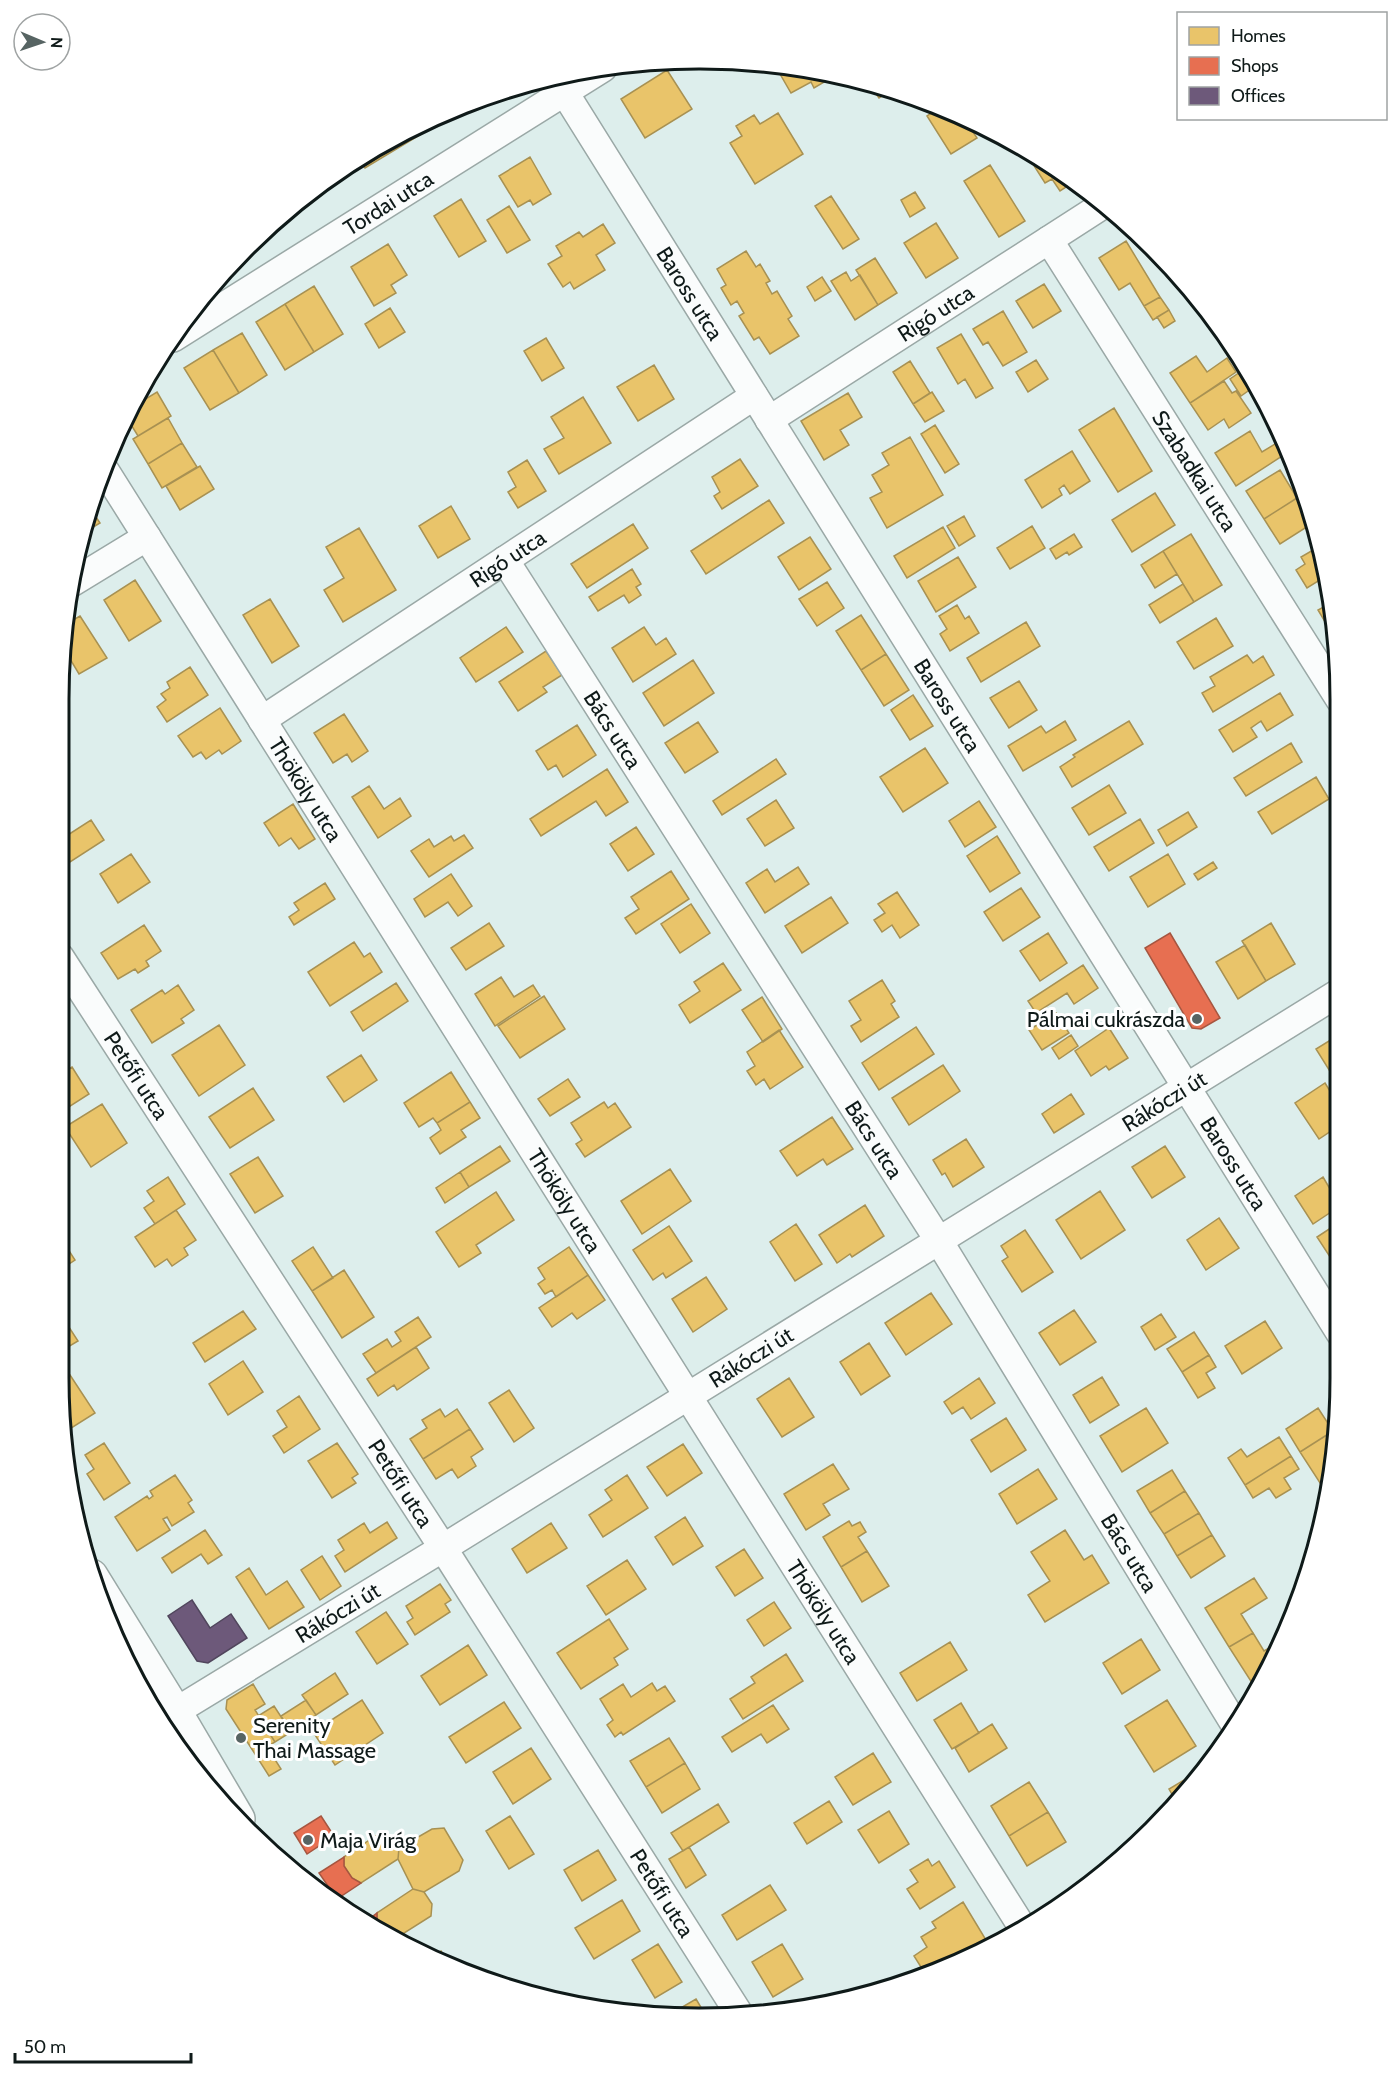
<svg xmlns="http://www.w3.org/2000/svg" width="1399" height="2077" font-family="Cabin,sans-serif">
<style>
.homes{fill:#e9c46a;stroke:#a89152;stroke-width:1.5}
.shops{fill:#e76f51;stroke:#a65640;stroke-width:1.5}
.offices{fill:#6d597a;stroke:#51465d;stroke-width:1.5}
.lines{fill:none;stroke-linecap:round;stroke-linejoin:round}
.minor-casing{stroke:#9aa8a6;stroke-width:30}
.major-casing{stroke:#9aa8a6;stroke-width:36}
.minor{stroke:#fafcfc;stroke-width:27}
.major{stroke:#fafcfc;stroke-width:33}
.poi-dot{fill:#576463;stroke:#fff;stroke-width:2}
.labels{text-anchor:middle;stroke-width:6;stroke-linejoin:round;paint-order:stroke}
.street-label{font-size:22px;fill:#0f1a19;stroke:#fff}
.poi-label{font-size:22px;fill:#0f1a19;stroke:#fff;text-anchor:start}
.rim{fill:none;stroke:#0f1a19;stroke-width:3}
</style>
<rect width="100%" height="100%" fill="#ddeeec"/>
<path class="homes" d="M778,66L824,71L827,72L831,78L814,88L811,82L791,93L776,67Z
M667,70L692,109L645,138L621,99Z
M870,85L890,91L879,98Z
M942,106L964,118L977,138L951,154L927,116Z
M778,113L803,154L755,184L730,143L742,136L736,126L754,115L760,124Z
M419,126L423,133L365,168L359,158Z
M1024,150L1055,166L1074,182L1060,191L1052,179L1045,183Z
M530,157L551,194L533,205L530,200L518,207L499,176Z
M990,165L1025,221L999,237L964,181Z
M915,192L925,208L910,217L901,200Z
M831,196L859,239L843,249L815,206Z
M461,199L486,241L459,257L434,216Z
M509,206L530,240L507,253L487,220Z
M936,223L958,258L926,278L904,243Z
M603,224L615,243L596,255L605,270L574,289L570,282L563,287L548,264L562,256L556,246L579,232L583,237Z
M1126,241L1160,297L1144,306L1130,283L1119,290L1099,258Z
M388,244L407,275L391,285L396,293L374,306L351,267Z
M746,251L756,267L760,264L770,281L766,283L772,294L777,291L792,316L788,319L799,336L770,354L759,337L754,340L739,316L744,313L737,301L731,305L721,288L726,285L717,269Z
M875,258L897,293L878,305L856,270Z
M846,272L851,281L860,275L878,305L855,320L831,281Z
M822,277L831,291L815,301L807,287Z
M1044,284L1061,311L1033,328L1016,301Z
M314,286L343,334L314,352L285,304Z
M1160,297L1169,310L1153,320L1144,306Z
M285,304L314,352L285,370L256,322Z
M390,308L405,332L379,348L365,324Z
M1169,310L1175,321L1164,328L1157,317Z
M1003,311L1027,352L1003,366L988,342L983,345L973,329Z
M242,333L267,375L239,393L213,350Z
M961,334L993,388L976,398L965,379L958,384L937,348Z
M546,338L564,368L542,381L524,351Z
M213,350L239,393L210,410L184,368Z
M1196,356L1207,372L1227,358L1236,372L1190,403L1170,373Z
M1036,360L1048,379L1028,392L1016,372Z
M910,361L930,393L913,404L893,372Z
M654,365L674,399L638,421L617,387Z
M1246,368L1255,386L1241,396L1230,379Z
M1224,381L1232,393L1236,391L1251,413L1229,428L1224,419L1208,430L1190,403Z
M157,392L171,416L138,436L125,415L129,409Z
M932,392L944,411L925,422L913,404Z
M848,393L862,417L840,430L849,445L824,460L801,421Z
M583,397L611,443L559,474L544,449L564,438L551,417Z
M1114,408L1152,471L1118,492L1079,430Z
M168,418L182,443L148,464L133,439Z
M935,425L959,464L945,473L921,434Z
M1250,431L1262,452L1283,439L1290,451L1236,486L1215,453Z
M910,437L943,495L887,528L870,498L882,492L872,475L889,465L882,453Z
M182,443L197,467L162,488L148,464Z
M1072,451L1090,481L1070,494L1064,485L1059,489L1062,495L1042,508L1025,480Z
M740,459L758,486L722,509L714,496L720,492L712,477Z
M527,460L546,491L518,508L508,492L516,487L508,472Z
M200,466L214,489L180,510L166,486Z
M1280,470L1297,498L1264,519L1246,491Z
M1155,493L1175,525L1132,552L1112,520Z
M1304,493L1308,510L1306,511L1297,498Z
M1297,498L1313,523L1280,544L1264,519Z
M769,500L784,523L706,574L691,551Z
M451,506L470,539L438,558L419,526Z
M92,511L100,523L85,532Z
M964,516L975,536L959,546L947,526Z
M633,524L648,548L587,588L571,564Z
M1032,526L1045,548L1010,569L997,548Z
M943,527L955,548L907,578L894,556Z
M359,528L396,590L343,622L324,590L344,578L326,547Z
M1074,534L1082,547L1069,555L1067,552L1056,559L1050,549Z
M1191,534L1222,585L1194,602L1163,551Z
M810,537L831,569L799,590L778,557Z
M1320,546L1328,575L1307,588L1296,570L1305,564L1301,557Z
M1163,551L1177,574L1155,588L1141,565Z
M958,557L976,587L936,612L918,581Z
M632,569L641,584L636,587L641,595L629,603L624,595L598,611L589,597Z
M135,580L161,621L129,641L104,600Z
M827,582L844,608L817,626L799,599Z
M1183,584L1194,602L1160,623L1149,605Z
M270,599L299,646L272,663L243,615Z
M1331,603L1334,634L1333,635L1318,610Z
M957,605L965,619L969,616L979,633L950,651L940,634L947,629L939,616Z
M861,615L886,654L861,670L836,631Z
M80,616L107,658L79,674L64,649L66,624Z
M1216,618L1233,646L1194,669L1177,642Z
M1026,622L1040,646L981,682L967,658Z
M506,627L523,652L476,682L460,658Z
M644,627L656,645L666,638L676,654L633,682L612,648Z
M546,651L562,675L543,687L547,692L518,711L499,682Z
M886,654L909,690L884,706L861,670Z
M1247,655L1253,663L1263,656L1274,675L1213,712L1202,693L1215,686L1210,677Z
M693,660L714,693L664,726L643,693Z
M190,667L208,695L167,722L157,707L166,700L161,694L170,688L167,682Z
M1019,681L1037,710L1009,728L990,698Z
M1280,693L1293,715L1267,731L1261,721L1251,728L1257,737L1233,752L1219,730Z
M913,695L933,726L910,740L891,710Z
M220,708L241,741L222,754L219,750L206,759L201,752L193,757L178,736Z
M344,714L368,751L352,762L347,754L333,763L314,733Z
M1065,721L1076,740L1023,771L1008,746L1041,726L1046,733Z
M1129,721L1143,744L1072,787L1060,767L1075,757L1073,755Z
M698,722L718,752L685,773L665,743Z
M577,725L596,755L563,777L556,765L548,770L536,751Z
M1291,743L1302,762L1246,796L1234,778Z
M925,748L948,783L903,812L880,777Z
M776,759L786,774L722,815L713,801Z
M607,769L628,802L606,816L596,801L541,836L530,819Z
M1316,777L1329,799L1272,834L1258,812Z
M1109,785L1126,813L1089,835L1072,808Z
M369,786L384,809L400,798L411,816L378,838L352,797Z
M776,800L794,828L765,846L747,819Z
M979,801L996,827L965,847L949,821Z
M293,804L315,839L299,849L291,838L279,846L264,823Z
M1188,812L1197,827L1167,846L1158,830Z
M1140,819L1154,843L1109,871L1094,847Z
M91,820L104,840L70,862L60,847V840Z
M636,827L654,854L628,871L610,844Z
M464,835L473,848L429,877L411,851L429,839L434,847L451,836L454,841Z
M997,836L1020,873L990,892L967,856Z
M131,854L150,882L118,903L100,874Z
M1168,854L1185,884L1148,907L1130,877Z
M1213,862L1217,868L1198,880L1194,874Z
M798,867L809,884L765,913L746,883L767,869L775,882Z
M671,871L689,899L636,934L625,918L639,909L631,897Z
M451,874L472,906L458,916L448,902L425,917L414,899Z
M325,883L335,899L294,925L289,917L299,910L294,903Z
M1021,888L1040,917L1003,941L984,912Z
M897,892L919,925L900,938L892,925L882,932L874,920L885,913L878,904Z
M831,897L848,923L802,953L785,926Z
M691,904L710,933L680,953L661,924Z
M489,923L504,946L466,970L451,948Z
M1271,923L1295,964L1266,981L1242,941Z
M144,925L161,951L146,961L149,966L138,973L135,969L118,979L101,953Z
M1048,933L1067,963L1040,981L1020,951Z
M354,942L364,957L370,953L382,972L330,1006L308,972Z
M1245,945L1266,981L1238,999L1216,962Z
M723,963L741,990L690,1023L679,1005L700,991L694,982Z
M1083,965L1098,988L1074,1004L1067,993L1036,1013L1028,1001Z
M501,977L514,997L533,985L540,996L495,1026L475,994Z
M882,980L895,1001L891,1004L899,1017L861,1042L851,1026L861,1020L849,1001Z
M396,983L408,1001L363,1031L351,1012Z
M178,985L194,1010L181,1019L184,1023L152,1043L131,1010L162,990L165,994Z
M544,996L565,1029L520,1058L498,1026Z
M762,997L782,1029L763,1042L742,1010Z
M1056,1013L1069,1033L1042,1050L1029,1030Z
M219,1025L245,1065L199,1096L172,1055Z
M916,1027L934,1054L879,1090L862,1063Z
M1109,1028L1128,1058L1109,1070L1106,1066L1091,1076L1075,1051Z
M779,1030L803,1067L770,1089L764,1079L756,1085L747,1071L755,1066L747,1052Z
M1071,1035L1078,1046L1059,1059L1052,1048Z
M1337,1036L1340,1041V1078L1336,1081L1316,1049Z
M361,1055L377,1080L344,1102L327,1077Z
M943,1065L960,1091L909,1125L892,1098Z
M72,1067L89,1094L61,1112V1074Z
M451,1072L470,1102L437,1123L433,1118L419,1127L404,1103Z
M568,1079L580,1097L550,1116L538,1099Z
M1325,1083L1340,1107V1125L1319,1139L1295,1103Z
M253,1088L274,1120L230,1148L209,1117Z
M1071,1094L1084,1114L1054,1133L1042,1114Z
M470,1102L480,1118L461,1130L466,1137L440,1154L430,1138L441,1130L437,1123Z
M604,1102L608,1108L615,1103L631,1127L585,1157L576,1144L582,1140L571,1123Z
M102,1104L127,1143L91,1167L65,1127Z
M832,1117L853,1149L827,1165L823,1159L797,1176L780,1151Z
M966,1139L984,1167L953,1187L945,1173L942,1175L933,1160Z
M500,1146L510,1161L469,1187L460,1172Z
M1165,1146L1185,1177L1152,1198L1132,1167Z
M258,1157L283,1196L255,1213L230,1174Z
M670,1169L691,1201L642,1234L621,1201Z
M460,1172L469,1187L445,1203L436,1188Z
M168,1177L185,1204L155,1224L144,1208L154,1201L147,1191Z
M1323,1177L1340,1206L1313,1224L1295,1196Z
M1100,1191L1125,1230L1081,1259L1056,1220Z
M496,1192L514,1220L476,1245L481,1253L459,1267L436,1232Z
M865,1205L884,1236L852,1257L850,1254L837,1263L819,1235Z
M176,1210L196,1240L184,1248L188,1255L172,1266L167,1259L155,1267L135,1237Z
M1219,1218L1239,1248L1206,1270L1187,1240Z
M1340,1222V1267L1338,1269L1317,1237Z
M796,1224L822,1264L795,1281L770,1242Z
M669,1226L692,1261L666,1278L663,1273L653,1280L633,1250Z
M1025,1230L1053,1272L1022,1292L1002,1261L1008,1257L1001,1246Z
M62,1240L75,1260L63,1268Z
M313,1247L333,1278L312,1291L292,1261Z
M569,1247L588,1275L556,1297L552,1290L545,1294L538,1284L545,1279L538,1268Z
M344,1270L374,1317L342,1338L312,1291Z
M588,1275L605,1300L577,1319L572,1313L552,1327L539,1308Z
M706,1277L727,1309L693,1332L672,1299Z
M931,1293L952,1324L906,1355L885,1323Z
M1074,1310L1096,1342L1060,1365L1039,1333Z
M243,1311L256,1329L205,1362L193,1343Z
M1161,1314L1176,1337L1155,1350L1141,1327Z
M418,1317L431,1337L376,1373L363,1354L387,1339L392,1347L401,1341L395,1332Z
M63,1318L78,1341L63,1350Z
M1265,1321L1282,1348L1242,1374L1225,1346Z
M1194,1332L1209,1355L1182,1372L1167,1349Z
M869,1343L890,1376L861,1395L840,1362Z
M416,1347L429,1368L397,1390L394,1385L378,1396L367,1379Z
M1209,1355L1216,1367L1206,1373L1215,1388L1198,1398L1182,1372Z
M243,1361L263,1392L228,1415L209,1384Z
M70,1375L95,1413L65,1432L63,1379Z
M1102,1377L1119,1405L1090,1423L1073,1395Z
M789,1378L814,1417L782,1437L757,1399Z
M979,1378L995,1403L971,1419L963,1407L952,1414L944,1402Z
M509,1390L534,1428L514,1442L489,1403Z
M299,1396L320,1429L284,1453L273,1436L287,1427L277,1411Z
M1146,1408L1168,1443L1122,1472L1100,1436Z
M1318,1408L1333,1431L1300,1452L1286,1429Z
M440,1409L445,1417L457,1409L470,1429L423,1459L410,1439L427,1428L422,1420Z
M1006,1418L1026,1450L991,1472L971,1440Z
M470,1429L483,1449L471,1457L476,1466L458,1478L452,1469L436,1479L423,1459Z
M1333,1431L1335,1434L1330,1480L1322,1486L1300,1452Z
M1279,1437L1291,1456L1245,1485L1228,1458L1241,1449L1247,1457Z
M104,1443L130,1483L104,1500L87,1474L94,1469L85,1455Z
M337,1443L358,1474L352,1478L356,1483L332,1498L308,1461Z
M683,1444L702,1473L667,1496L647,1467Z
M1291,1456L1299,1469L1284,1478L1291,1489L1276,1498L1269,1488L1253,1498L1245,1485Z
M833,1464L849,1489L823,1504L830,1515L806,1530L784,1494Z
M1038,1469L1057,1499L1017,1524L999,1494Z
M1172,1470L1185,1491L1150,1513L1137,1491Z
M175,1475L192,1500L188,1503L194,1512L172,1526L167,1517L163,1519L170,1530L137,1551L115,1517L147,1496L149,1499L153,1496L150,1491Z
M627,1475L648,1508L603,1537L589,1515L612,1500L605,1490Z
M1185,1491L1199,1513L1164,1534L1150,1513Z
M1199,1513L1212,1535L1177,1556L1164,1534Z
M685,1517L703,1546L673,1565L655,1537Z
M849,1521L852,1526L860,1522L866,1532L858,1537L867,1551L841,1567L823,1537Z
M387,1522L397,1538L345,1572L335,1556L344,1550L338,1540L364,1523L370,1533Z
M551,1523L567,1548L527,1573L512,1549Z
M205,1530L222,1555L208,1564L201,1554L172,1573L162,1558Z
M1065,1530L1084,1560L1092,1555L1109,1583L1045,1622L1028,1595L1050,1581L1031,1552Z
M1212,1535L1225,1556L1191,1578L1177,1556Z
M744,1549L763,1578L735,1596L716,1567Z
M867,1551L889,1586L862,1602L841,1567Z
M322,1556L341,1586L320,1600L301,1570Z
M627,1560L646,1589L606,1615L587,1586Z
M249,1568L266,1595L287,1581L304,1607L269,1629L236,1577Z
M1254,1578L1267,1598L1241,1614L1253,1633L1229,1647L1205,1608Z
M440,1584L451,1600L445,1604L450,1612L415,1635L407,1622L413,1618L406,1606Z
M774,1602L791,1628L764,1646L747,1620Z
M386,1612L408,1644L377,1664L356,1632Z
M609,1619L628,1649L614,1658L618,1665L581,1689L557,1653Z
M1253,1633L1264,1651L1281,1641L1274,1661L1262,1681L1254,1686L1229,1647Z
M1141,1639L1160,1670L1122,1694L1103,1663Z
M950,1642L967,1670L917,1701L900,1673Z
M468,1645L487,1675L440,1705L421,1676Z
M786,1654L803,1681L743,1719L730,1699L755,1683L751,1677Z
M335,1673L348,1694L316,1715L302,1695Z
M652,1683L657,1691L665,1686L675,1701L623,1735L621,1732L615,1737L607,1725L613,1720L600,1699L623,1684L631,1697Z
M253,1684L265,1704L255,1710L275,1742L255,1754L226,1709L227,1700Z
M306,1700L316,1715L291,1732L281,1716Z
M362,1700L383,1733L335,1765L313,1732Z
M1167,1700L1196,1746L1154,1772L1125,1726Z
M504,1702L521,1728L466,1763L449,1737Z
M961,1703L979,1733L952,1749L934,1720Z
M773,1705L789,1729L767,1743L761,1734L732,1752L722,1737Z
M274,1706L291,1732L275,1742L258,1716Z
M992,1724L1007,1748L969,1772L955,1748Z
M669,1738L685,1763L646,1787L630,1761Z
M267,1747L281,1769L269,1776L255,1754Z
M531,1748L551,1779L513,1804L493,1772Z
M873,1753L891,1782L853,1805L835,1777Z
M685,1763L700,1789L662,1813L646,1787Z
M1211,1764L1208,1767L1177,1803L1169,1789Z
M1029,1782L1048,1812L1009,1836L991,1806Z
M829,1801L842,1822L807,1844L794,1823Z
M718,1804L729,1822L683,1851L671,1833Z
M889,1811L909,1844L879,1863L858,1830Z
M1048,1812L1066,1842L1027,1866L1009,1836Z
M510,1816L534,1854L509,1869L486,1831Z
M444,1828L463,1860L459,1871L424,1892L413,1889L398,1859L399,1848L432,1829Z
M380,1833L391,1836L399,1848L398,1859L361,1883L352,1878L344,1866V1857Z
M689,1847L706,1875L686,1888L669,1859Z
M598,1850L616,1880L582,1901L564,1870Z
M928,1859L932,1866L939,1861L955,1887L920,1909L907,1889L918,1882L910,1870Z
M770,1885L786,1910L737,1940L722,1915Z
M413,1889L424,1892L432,1904L431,1916L398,1937L380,1927L377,1923V1913Z
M622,1900L640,1931L594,1959L575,1928Z
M963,1902L986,1940L926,1975L914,1956L927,1947L921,1937L936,1928L932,1922Z
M658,1944L682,1982L655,1998L632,1960Z
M782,1944L803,1979L773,1997L752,1962Z
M441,1951L450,1966L449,1967L432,1957Z
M696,1999L705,2014L667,2016Z"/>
<path class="shops" d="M1170,933L1220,1018L1201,1029L1192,1028L1145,948Z
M321,1816L334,1836L307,1854L294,1833Z
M344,1857V1866L352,1878L361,1883L337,1899L319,1873Z
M377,1913V1923L380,1927L368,1920Z"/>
<path class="offices" d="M192,1600L210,1628L231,1614L247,1638L208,1663L197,1661L168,1616Z"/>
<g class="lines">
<g class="minor-casing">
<g id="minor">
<path id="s1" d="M555,77L1340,1333"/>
<path id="s2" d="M1049,240L1340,700"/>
<path id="s3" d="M173,338L603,68"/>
<path id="s4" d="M769,420L1103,205"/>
<path id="s5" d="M106,472L1024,1930"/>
<path id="s6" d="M505,560L939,1241L1235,1725"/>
<path d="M70,584L147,537"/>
<path id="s7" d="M262,720L754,396"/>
<path id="s8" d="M60,957L443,1548L738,2012"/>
<path id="s9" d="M160,1721L443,1548L1340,992"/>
</g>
</g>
<g class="major-casing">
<path id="major" d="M91,1576L175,1712L238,1819"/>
</g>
<use href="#minor" class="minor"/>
<use href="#major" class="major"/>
</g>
<g class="poi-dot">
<circle cx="1197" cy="1019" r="6"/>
<circle cx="241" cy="1738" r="6"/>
<circle cx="308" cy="1840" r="6"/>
</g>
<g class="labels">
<g class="street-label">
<text dy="8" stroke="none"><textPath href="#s3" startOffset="254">Tordai utca</textPath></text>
<text dy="8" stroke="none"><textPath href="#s1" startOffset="255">Baross utca</textPath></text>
<text dy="8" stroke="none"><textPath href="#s4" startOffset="198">Rigó utca</textPath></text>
<text dy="8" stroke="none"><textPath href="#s2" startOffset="273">Szabadkai utca</textPath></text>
<text dy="8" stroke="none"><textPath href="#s7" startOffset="294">Rigó utca</textPath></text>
<text dy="8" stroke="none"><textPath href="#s1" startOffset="741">Baross utca</textPath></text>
<text dy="8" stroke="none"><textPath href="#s6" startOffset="201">Bács utca</textPath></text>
<text dy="8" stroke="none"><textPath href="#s5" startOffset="375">Thököly utca</textPath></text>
<text dy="8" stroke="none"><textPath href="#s8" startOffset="141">Petőfi utca</textPath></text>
<text dy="8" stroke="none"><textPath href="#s9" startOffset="1180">Rákóczi út</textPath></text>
<text dy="8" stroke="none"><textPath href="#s6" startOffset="687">Bács utca</textPath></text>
<text dy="8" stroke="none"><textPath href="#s1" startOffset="1281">Baross utca</textPath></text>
<text dy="8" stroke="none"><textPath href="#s5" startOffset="861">Thököly utca</textPath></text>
<text dy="8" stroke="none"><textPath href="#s9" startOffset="694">Rákóczi út</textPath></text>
<text dy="8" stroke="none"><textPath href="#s8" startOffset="627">Petőfi utca</textPath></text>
<text dy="8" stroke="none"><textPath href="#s6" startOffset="1173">Bács utca</textPath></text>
<text dy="8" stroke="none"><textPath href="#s5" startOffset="1347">Thököly utca</textPath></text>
<text dy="8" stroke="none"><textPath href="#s9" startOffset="208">Rákóczi út</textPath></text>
<text dy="8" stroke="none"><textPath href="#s8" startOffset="1113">Petőfi utca</textPath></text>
</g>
<g class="poi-label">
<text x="1185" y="1027" text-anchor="end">Pálmai cukrászda</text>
<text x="253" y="1733">Serenity<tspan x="253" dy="25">Thai Massage</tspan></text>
<text x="320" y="1848">Maja Virág</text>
</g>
</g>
<path d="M0 0H1399V2077H0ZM699 69H700A630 630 0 0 1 1330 699V1378A630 630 0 0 1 700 2008H699A630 630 0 0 1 69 1378V699A630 630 0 0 1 699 69Z" fill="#fff" fill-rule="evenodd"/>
<path class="rim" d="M699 69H700A630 630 0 0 1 1330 699V1378A630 630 0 0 1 700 2008H699A630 630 0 0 1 69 1378V699A630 630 0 0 1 699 69Z"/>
<rect x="1177" y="12" width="210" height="108" fill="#ffffff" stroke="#9fa3a3" stroke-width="1.5"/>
<rect x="1189" y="27" width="30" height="18" fill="#e9c46a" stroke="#9fa3a3" stroke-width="1.5"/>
<text x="1231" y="42" font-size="18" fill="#0f1a19">Homes</text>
<rect x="1189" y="57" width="30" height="18" fill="#e76f51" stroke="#9fa3a3" stroke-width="1.5"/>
<text x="1231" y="72" font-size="18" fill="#0f1a19">Shops</text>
<rect x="1189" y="87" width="30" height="18" fill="#6d597a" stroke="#9fa3a3" stroke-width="1.5"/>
<text x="1231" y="102" font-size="18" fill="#0f1a19">Offices</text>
<g transform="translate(42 42) rotate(92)"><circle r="28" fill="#ffffff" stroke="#9fa3a3" stroke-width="1.5"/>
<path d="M0-4.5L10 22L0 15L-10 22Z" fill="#576463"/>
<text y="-9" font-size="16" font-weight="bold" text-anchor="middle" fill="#0f1a19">N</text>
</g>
<path d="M15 2053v9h176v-9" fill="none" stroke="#0f1a19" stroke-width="3"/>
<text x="24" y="2053" font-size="18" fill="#0f1a19" stroke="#ffffff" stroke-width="4.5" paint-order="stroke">50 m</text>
</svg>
